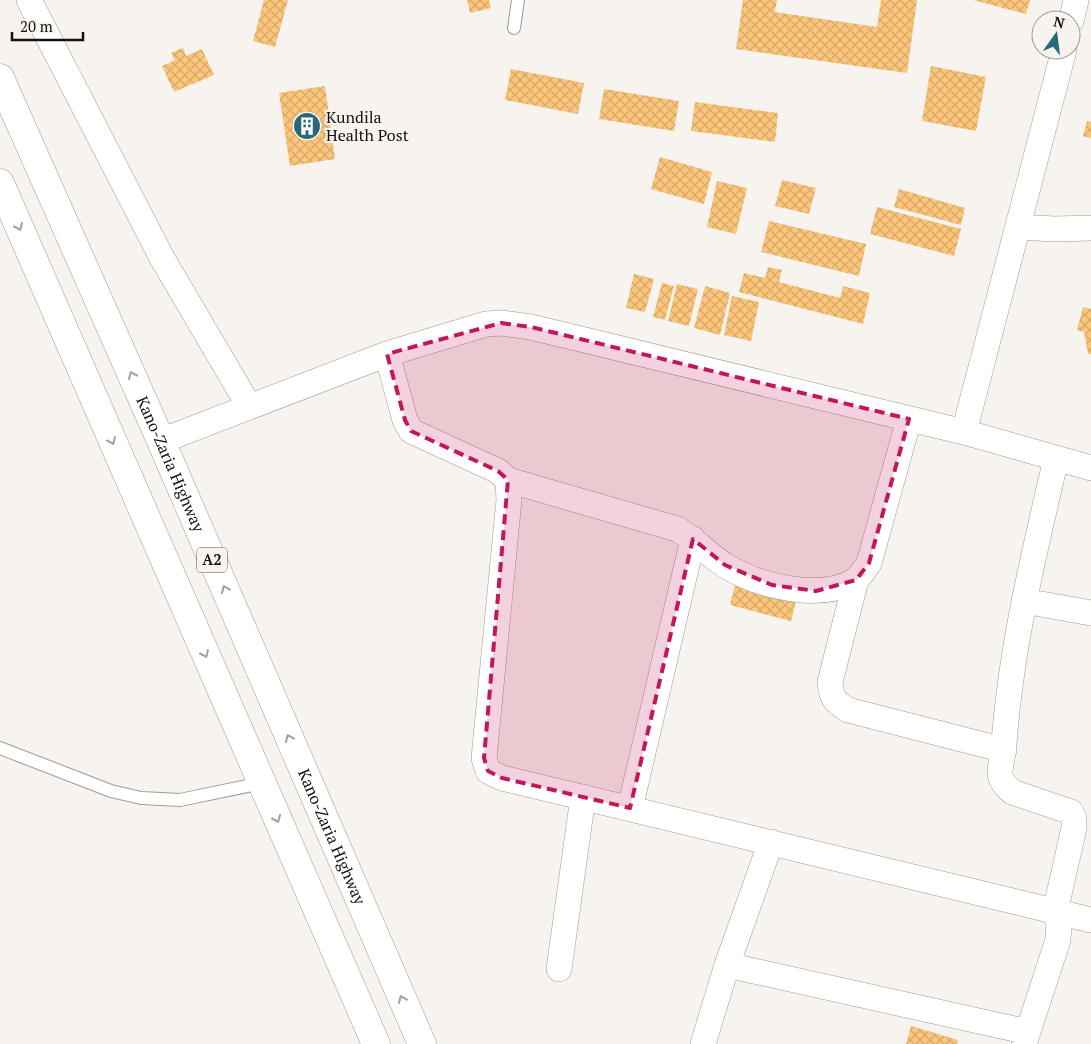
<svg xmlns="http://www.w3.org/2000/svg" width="1091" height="1044" font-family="'PT Serif',serif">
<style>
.building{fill:url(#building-cross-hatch)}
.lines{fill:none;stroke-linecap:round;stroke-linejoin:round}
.lane-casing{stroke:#9e9b97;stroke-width:14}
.street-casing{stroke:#9e9b97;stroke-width:26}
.highway-casing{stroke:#9e9b97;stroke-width:29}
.lane{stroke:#fff;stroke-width:12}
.street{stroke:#fff;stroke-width:25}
.highway{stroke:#fff;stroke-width:28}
.oneway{stroke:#a1a0a0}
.marked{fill:#c2185b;fill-opacity:0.2;stroke:#c2185b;stroke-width:4;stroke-dasharray:10 6;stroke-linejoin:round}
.labels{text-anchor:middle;stroke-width:4;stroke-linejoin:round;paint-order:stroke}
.shield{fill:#f7f4ef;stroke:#585654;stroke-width:1}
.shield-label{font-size:15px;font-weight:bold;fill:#141211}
.poi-label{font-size:16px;fill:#141211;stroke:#f7f4ef;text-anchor:start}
.street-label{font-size:16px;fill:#141211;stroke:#f7f4ef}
</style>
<defs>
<pattern id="building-cross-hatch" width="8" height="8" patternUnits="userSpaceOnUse" patternTransform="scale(1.25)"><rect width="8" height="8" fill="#fbc67c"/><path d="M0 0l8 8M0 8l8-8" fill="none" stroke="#d6a96a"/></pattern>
</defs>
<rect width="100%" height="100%" fill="#f7f4ef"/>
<path class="building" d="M264,0H288L275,47L253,41Z
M467,0H489L491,8L470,13Z
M743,0H777L775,12L877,27L881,0H917L907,73L736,49Z
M973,0H1030L1026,14Z
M183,48L186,56L202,49L214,75L174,92L162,66L175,60L171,53Z
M931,66L986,77L976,131L922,121Z
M511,69L584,83L578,114L505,100Z
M325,86L335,159L290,166L279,93Z
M604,89L679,101L674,131L599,119Z
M695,102L778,113L775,142L691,131Z
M1087,121L1091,122V138L1083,136Z
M660,157L712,172L704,204L651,189Z
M782,180L816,188L809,214L775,206Z
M717,181L747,188L736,234L707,227Z
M899,189L965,208L961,225L894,207Z
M877,207L961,229L954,256L870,234Z
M769,221L866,244L859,276L761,252Z
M768,267L782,270L779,282L840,298L843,286L870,293L863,324L739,292L744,273L765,278Z
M634,274L654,279L645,312L626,308Z
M662,283L674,286L665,320L653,317Z
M677,284L698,289L689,326L668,321Z
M705,286L730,293L720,335L694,328Z
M732,296L759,302L751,341L724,335Z
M1083,307L1091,309V354H1088L1084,332L1077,330Z
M736,581L797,597L791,621L730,605Z
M911,1026L958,1040L957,1044H906Z"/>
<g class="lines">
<g class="lane-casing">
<path id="lane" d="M514,28L518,0
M0,748L111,791L141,798L180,800L262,783"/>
</g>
<g class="street-casing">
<path id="street" d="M29,0L162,258L249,406
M1071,21L1076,0
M1018,227L1055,229L1091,228
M387,354L405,420L411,431L498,471L508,480L509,500L484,758L488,771L502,778L1091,920
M964,432L1064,50
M161,441L387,354L486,324L501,323L531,327L964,432L1091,468
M508,480L677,529C695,539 708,555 726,566C759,586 819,601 854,581C860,577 865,569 869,563L909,419
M856,580L830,682C831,698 835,702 848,710L1004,750
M1024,601L1091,613
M630,808L693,539
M727,965L771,842
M559,969L583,797
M703,1044L727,965L1028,1032
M1024,1044L1058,940L1059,923L1055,912L1074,828V819L1071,812L1012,792C1008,788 1003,784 1001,778C998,771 1004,752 1004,744C1011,647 1034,553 1056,459"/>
</g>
<g class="highway-casing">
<g id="highway">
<path id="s1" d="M0,78L161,441L422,1044"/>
<path d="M0,183L376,1044"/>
</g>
</g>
<use href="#lane" class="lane"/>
<use href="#street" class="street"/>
<use href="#highway" class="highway"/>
</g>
<defs><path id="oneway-chevron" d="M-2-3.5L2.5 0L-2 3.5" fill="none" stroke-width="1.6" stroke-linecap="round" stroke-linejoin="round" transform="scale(1.25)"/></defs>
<g class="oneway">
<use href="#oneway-chevron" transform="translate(19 227) rotate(66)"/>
<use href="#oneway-chevron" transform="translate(132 375) rotate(-114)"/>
<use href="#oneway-chevron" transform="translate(112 441) rotate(66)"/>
<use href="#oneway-chevron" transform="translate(225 589) rotate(-113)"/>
<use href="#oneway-chevron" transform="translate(205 654) rotate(66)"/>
<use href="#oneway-chevron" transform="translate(289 738) rotate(-113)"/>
<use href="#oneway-chevron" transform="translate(277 819) rotate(66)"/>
<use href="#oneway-chevron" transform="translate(402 999) rotate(-113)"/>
</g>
<path class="marked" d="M501,323L531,327L909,419L869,563L856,580L816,591L772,585L725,565L693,539L630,808L502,778L488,771L484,758L508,480L498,471L411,431L405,420L387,354Z"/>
<defs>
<g id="building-disc" transform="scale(1.4375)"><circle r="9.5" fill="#29677d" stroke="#f7f4ef"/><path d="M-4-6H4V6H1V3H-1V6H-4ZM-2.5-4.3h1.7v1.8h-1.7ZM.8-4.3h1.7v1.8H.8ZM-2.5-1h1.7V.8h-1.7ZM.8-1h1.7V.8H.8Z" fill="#fff"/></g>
</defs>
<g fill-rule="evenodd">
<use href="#building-disc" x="307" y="126"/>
</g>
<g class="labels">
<rect class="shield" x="197" y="547.5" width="30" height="25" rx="4"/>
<g class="shield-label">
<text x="212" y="565">A2</text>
</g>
<g class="poi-label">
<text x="326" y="123">Kundila<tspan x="326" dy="18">Health Post</tspan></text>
</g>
<g class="street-label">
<text dy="6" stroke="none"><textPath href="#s1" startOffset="422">Kano-Zaria Highway</textPath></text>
<text dy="6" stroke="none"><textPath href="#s1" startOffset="828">Kano-Zaria Highway</textPath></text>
</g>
</g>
<g transform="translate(1056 35) rotate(14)"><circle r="24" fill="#f7f4ef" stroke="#9c9a96"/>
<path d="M0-4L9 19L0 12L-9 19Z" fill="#29677d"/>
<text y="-8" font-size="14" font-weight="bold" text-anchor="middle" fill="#141211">N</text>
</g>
<path d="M12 32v8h71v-8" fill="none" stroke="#141211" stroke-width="2.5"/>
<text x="20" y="32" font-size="15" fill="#141211" stroke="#f7f4ef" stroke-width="4" paint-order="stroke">20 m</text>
</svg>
